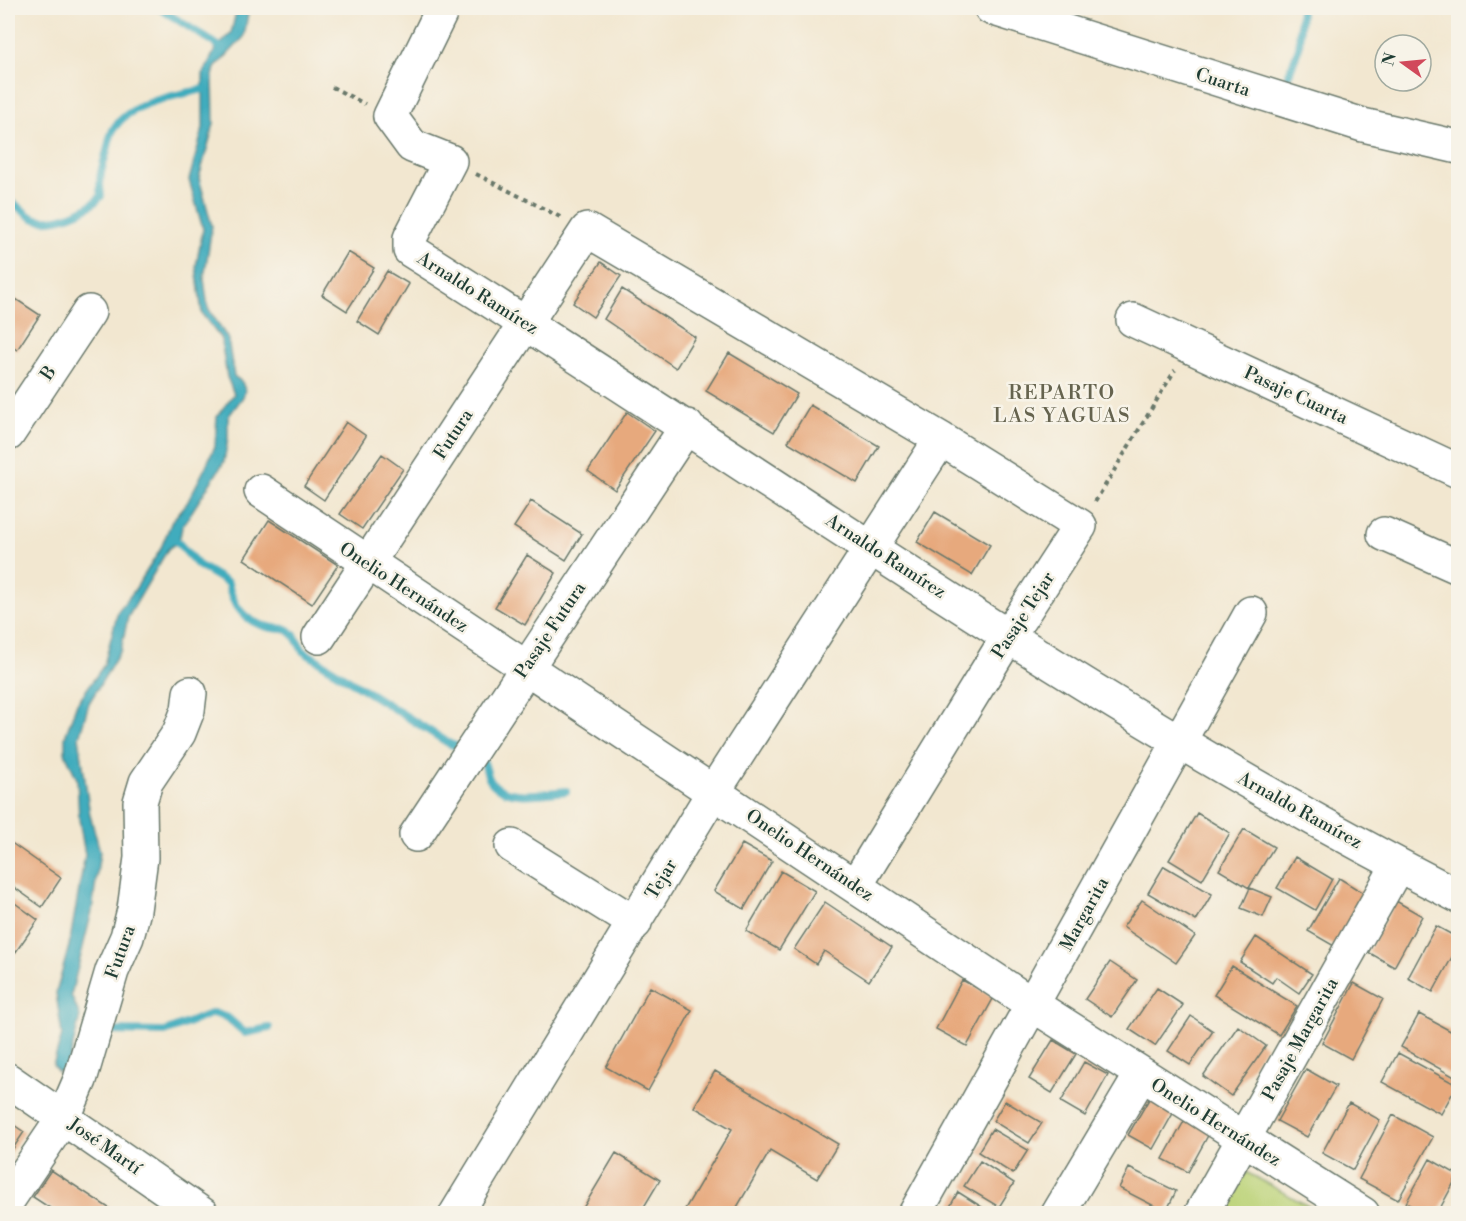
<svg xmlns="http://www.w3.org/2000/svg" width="1466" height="1221" font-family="'Libre Bodoni',serif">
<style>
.green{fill:#bcd378;stroke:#6e8856;stroke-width:1.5}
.water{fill:#3facbd;stroke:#2f7478;stroke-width:1.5}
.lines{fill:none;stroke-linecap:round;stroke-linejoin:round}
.stream{stroke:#3facbd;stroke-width:8}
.building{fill:#e7a97d}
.minor-casing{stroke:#69786b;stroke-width:36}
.path{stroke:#69786b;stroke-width:4;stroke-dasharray:4.5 4.5;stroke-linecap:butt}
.minor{stroke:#fff;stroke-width:33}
.labels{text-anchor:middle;stroke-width:5;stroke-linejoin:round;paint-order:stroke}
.street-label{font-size:18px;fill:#1f3d34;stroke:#f7f3e8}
.neighbourhood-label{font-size:20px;letter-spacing:1.5px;fill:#65634e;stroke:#f7f3e8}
</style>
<rect width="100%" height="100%" fill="#f7f3e8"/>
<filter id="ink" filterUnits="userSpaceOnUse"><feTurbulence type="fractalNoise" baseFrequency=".0167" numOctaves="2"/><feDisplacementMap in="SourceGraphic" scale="12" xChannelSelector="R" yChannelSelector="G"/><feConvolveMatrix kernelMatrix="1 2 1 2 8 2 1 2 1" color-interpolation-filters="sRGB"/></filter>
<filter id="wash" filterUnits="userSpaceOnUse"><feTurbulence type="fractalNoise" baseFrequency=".008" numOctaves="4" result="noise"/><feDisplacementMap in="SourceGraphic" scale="24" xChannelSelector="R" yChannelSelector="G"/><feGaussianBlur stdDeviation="1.35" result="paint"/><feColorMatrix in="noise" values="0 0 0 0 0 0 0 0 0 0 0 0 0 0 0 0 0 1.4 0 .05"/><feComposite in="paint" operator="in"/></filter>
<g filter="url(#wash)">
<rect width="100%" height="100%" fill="#f2e7d0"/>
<path class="green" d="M1246,1172L1321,1213H1223Z"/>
<path class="water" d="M237,8H249L244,37L215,68L213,76L214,124L199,178L212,226L204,279L208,308L228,339L234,376L242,382L245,390L243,397L228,417V438L224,462L182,527C179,542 181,540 168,549L128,617L121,650L89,703L79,737L90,815L100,851L92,911L71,995L80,1016L68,1067L58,1072L53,1065L62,1035L56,993L69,946L85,855L79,819L77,779L65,753V737L77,703L104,665L118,611L134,591L160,550L172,521L187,503L205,468L215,446L217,416L234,394L227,377L221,339L202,314L196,266L203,229L189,180L203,128V74L215,50L231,33Z"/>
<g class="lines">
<path class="stream" d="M159,8L225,50
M1284,87L1299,47L1301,8
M8,203C20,203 24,216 36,219C55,224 89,211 101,196C98,177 102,168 107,151C109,143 110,135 114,128C134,99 178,96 208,88
M173,537L198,565L228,583C235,615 254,629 287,629L294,635L303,651L450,744L463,748
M479,755C487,762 485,772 490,780C504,802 546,793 566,791
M107,1031L165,1032L213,1013L228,1018L245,1033L269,1028"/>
</g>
<g id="blocks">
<path class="building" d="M348,252L374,268L347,311L322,295Z
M601,262L621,276L593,317L573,303Z
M387,271L409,284L379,335L357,321Z
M622,289L695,337L676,368L604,319Z
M8,294L40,315L17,350L8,344Z
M729,353L797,394L774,432L706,391Z
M810,405L879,446L857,483L788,442Z
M627,412L655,431L615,490L588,471Z
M346,422L366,436L324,500L304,486Z
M382,454L403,469L362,529L340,514Z
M531,501L582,534L566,560L514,527Z
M935,512L990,545L972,575L917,542Z
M269,520L338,565L312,604L244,559Z
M527,555L556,573L525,625L495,607Z
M1197,813L1230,833L1202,880L1169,860Z
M1244,829L1274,847L1249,888L1219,870Z
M10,842L61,878L42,907L8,883V846Z
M742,844L772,861L744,909L714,891Z
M1295,857L1332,879L1315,910L1277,888Z
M1164,866L1212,894L1196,921L1148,893Z
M781,871L815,891L779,950L746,931Z
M1339,878L1365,894L1334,946L1308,931Z
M1250,888L1272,897L1263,917L1241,908Z
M8,898L38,920L8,963Z
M1142,900L1195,936L1176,963L1123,927Z
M1396,901L1422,916L1394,967L1368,952Z
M825,902L892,947L869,981L824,951L816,964L794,949Z
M1436,926L1458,938V946L1433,992L1408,978Z
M1256,937L1312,974L1299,993L1276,977L1272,983L1240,962Z
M1110,962L1137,980L1112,1017L1085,999Z
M1232,966L1297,1006L1279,1035L1214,995Z
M962,980L994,997L967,1046L936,1029Z
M1354,983L1383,999L1351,1059L1322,1043Z
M650,987L692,1010L648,1091L606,1067Z
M1157,988L1183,1005L1155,1046L1129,1029Z
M1419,1014L1458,1035V1079L1401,1047Z
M1191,1016L1213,1031L1190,1065L1168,1051Z
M1238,1026L1266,1046L1231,1096L1203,1076Z
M1053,1040L1076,1054L1052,1093L1029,1079Z
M1398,1053L1457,1085L1441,1114L1382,1082Z
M1084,1062L1108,1075L1085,1116L1061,1102Z
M1306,1069L1336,1086L1307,1137L1277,1121Z
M715,1071L838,1144L817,1179L770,1151L733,1214H682L732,1129L694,1107Z
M1152,1094L1176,1108L1153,1149L1128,1135Z
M1005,1101L1042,1123L1029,1143L993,1121Z
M1349,1103L1380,1120L1353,1170L1322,1153Z
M1393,1115L1433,1137L1398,1200L1359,1179Z
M1187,1116L1211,1130L1188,1172L1163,1159Z
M8,1121L24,1132L8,1156Z
M992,1129L1028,1150L1013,1174L978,1152Z
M616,1153L660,1180L642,1210L647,1214H591L583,1208Z
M1430,1159L1458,1175L1437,1214H1425L1406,1203Z
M980,1161L1014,1183L999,1207L964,1186Z
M1129,1168L1176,1191L1166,1212L1119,1188Z
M51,1170L118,1214H59L33,1197Z
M958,1192L993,1214H946Z"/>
</g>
</g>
<g filter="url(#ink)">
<use href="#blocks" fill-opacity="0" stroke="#69786b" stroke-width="1.5"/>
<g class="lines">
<g class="minor-casing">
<path id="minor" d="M443,8L390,116L412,146L450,161L410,238V250C757,467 1092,710 1458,896
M991,8L1363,125L1458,147
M1133,320L1458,471
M8,434L89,312
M261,491L1033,1005L1363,1214
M1384,534L1458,567
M319,637L587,230L941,439L1080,526L1009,635L856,885
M416,835L687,426
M512,846L635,923
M8,1080L202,1214
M8,1200L64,1117L80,1080L112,971L127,937L134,910L141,858L140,802L146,782L179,733L188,710L190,693
M456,1214L714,791L941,439
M915,1214L1251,613
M1058,1214L1141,1075
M1201,1214L1398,865"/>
</g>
<path class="path" d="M332,87L365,104
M476,174L562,218
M1095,502L1175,370"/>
<use href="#minor" class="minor"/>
</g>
</g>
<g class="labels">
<g class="street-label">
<text transform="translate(1223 82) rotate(18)" y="6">Cuarta</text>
<text transform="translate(478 293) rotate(32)" y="6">Arnaldo Ramírez</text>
<text transform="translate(48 373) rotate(-56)" y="6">B</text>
<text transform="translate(1296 395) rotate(25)" y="6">Pasaje Cuarta</text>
<text transform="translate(453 434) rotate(-57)" y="6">Futura</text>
<text transform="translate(886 556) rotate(33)" y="6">Arnaldo Ramírez</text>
<text transform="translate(404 587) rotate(33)" y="6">Onelio Hernández</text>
<text transform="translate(1023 615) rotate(-57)" y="6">Pasaje Tejar</text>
<text transform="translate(550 630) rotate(-56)" y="6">Pasaje Futura</text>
<text transform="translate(1300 810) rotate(29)" y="6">Arnaldo Ramírez</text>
<text transform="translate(810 855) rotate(34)" y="6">Onelio Hernández</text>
<text transform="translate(661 879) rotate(-59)" y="6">Tejar</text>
<text transform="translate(1084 914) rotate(-61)" y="6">Margarita</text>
<text transform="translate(120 952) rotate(-70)" y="6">Futura</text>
<text transform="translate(1300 1039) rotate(-61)" y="6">Pasaje Margarita</text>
<text transform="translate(1216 1122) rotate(32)" y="6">Onelio Hernández</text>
<text transform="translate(105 1146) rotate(35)" y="6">José Martí</text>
</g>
<g class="neighbourhood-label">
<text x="1062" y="399">REPARTO<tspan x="1062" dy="23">LAS YAGUAS</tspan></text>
</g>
</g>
<rect width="1466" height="1221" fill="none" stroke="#f7f3e8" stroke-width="30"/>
<g transform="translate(1403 63) rotate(285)"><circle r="28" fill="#f7f3e8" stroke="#a1aaa0" stroke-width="1.5"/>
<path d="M0-4.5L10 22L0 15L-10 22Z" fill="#d1495b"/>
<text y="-9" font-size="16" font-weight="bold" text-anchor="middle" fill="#1f3d34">N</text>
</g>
</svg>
